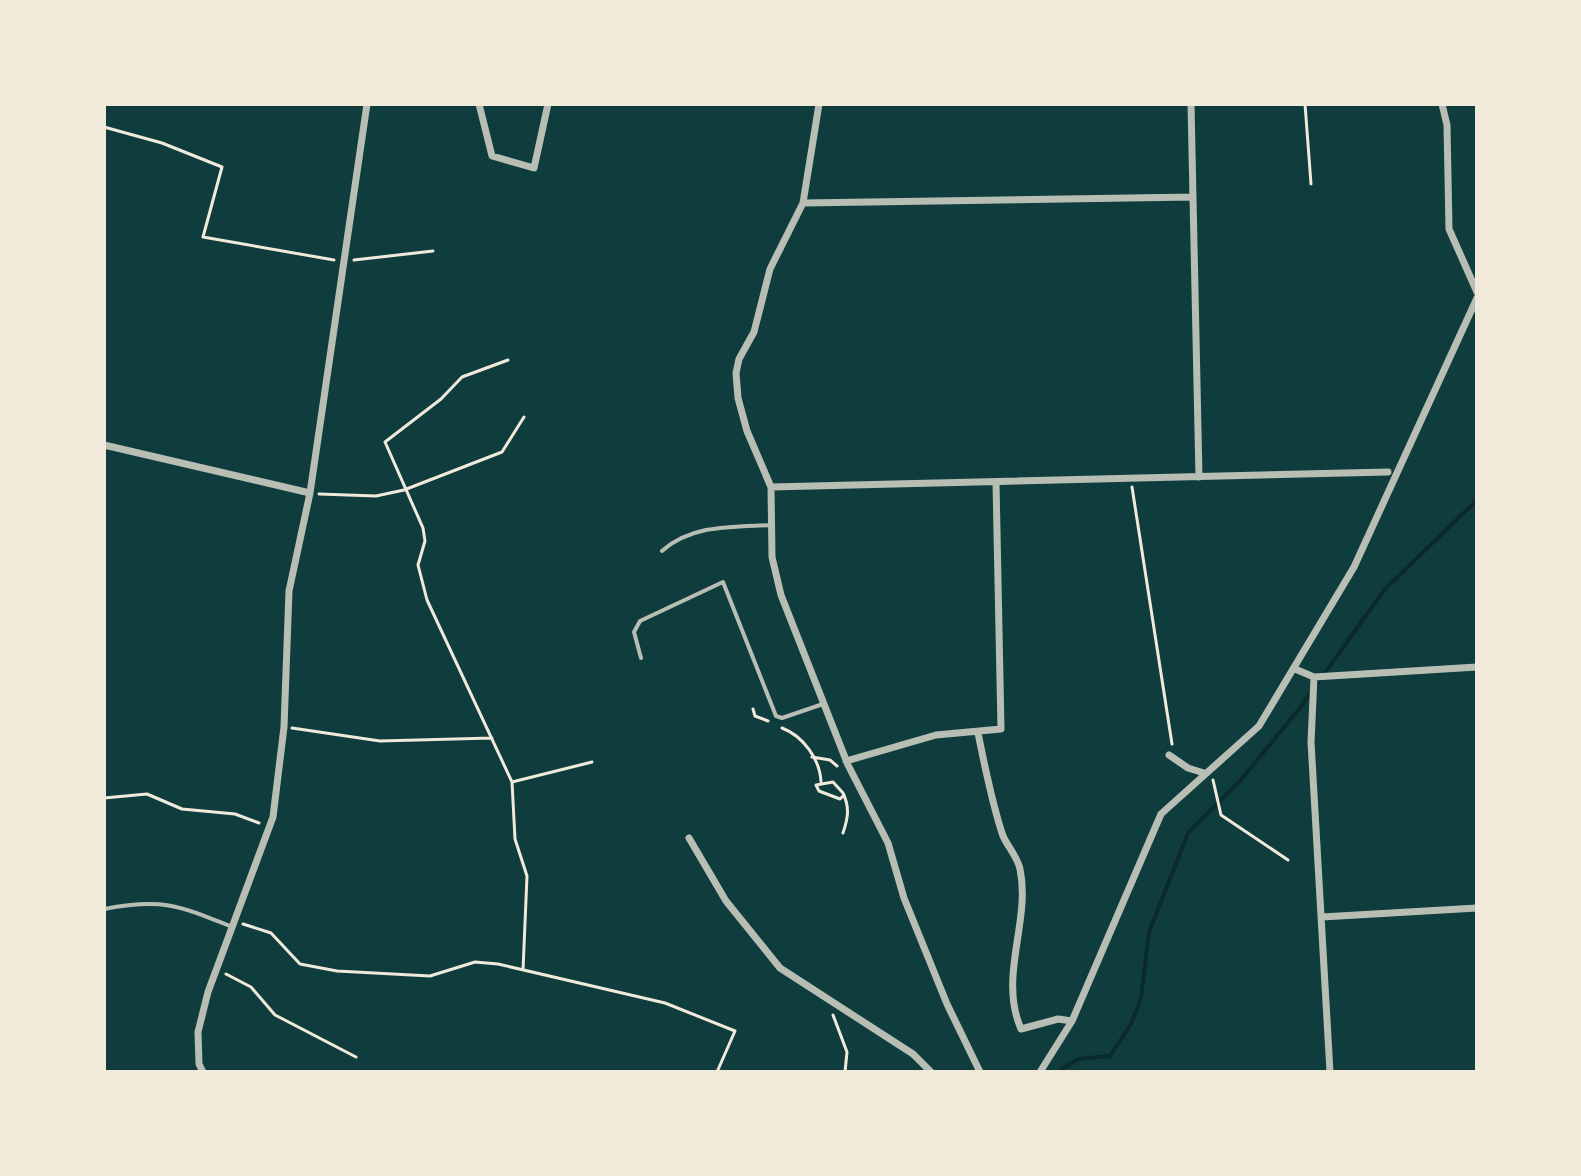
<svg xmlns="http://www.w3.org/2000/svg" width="1581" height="1176" font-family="Roboto,sans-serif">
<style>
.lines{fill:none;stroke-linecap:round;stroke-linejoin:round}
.stream{stroke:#0a2a2b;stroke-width:4}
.path{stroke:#f1e9da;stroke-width:3}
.service{stroke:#b8beb3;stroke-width:4}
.minor{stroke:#b8beb3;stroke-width:7}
</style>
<rect width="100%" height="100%" fill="#0f3d3e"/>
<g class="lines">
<path class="stream" d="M1057,1072L1078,1059L1110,1056L1131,1024L1141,998L1149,932L1188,833L1240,781L1299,709L1385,589L1477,500"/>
<path class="path" d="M1305,104L1311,184
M104,127L162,143L222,167L203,237L334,260
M354,260L433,251
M508,360L462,377L441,399L385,442L423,528L425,541L418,565L427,600L512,782L515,839L527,876L523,970
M1132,487L1172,744
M319,494L376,496L404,490L502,452L524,417
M753,709L755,716L768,721
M292,728L380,741L492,738
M782,728C803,736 820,759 821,782
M812,757L830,760L837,766
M1213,780L1221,815L1288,860
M512,782L592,762
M104,798L147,794L182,809L235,814L259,823
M843,833C848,818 850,808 843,793L833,782L816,785L819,791L840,799L844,795
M243,924L271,933L300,964L337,971L430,976L475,962L498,964L665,1003L735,1031L717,1072
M226,974L251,987L275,1015L356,1057
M833,1015L847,1052L845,1072"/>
<path class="service" d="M662,551C692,524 734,527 772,525
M641,658L634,632L640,621L723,582L776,716L782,718L823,704
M104,909C161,898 178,905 230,926"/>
<path class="minor" d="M479,104L492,156L534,168L548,104
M819,104L803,203L770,269L754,332L739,359L736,373L738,398L747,431L771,487L772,557L781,595L848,765L888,843L904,898L947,1004L980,1072
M1191,104L1199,477
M1442,104L1447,125L1449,229L1477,292
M803,203L1193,197
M104,445L310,493
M771,487L1388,472
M1295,669L1314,677L1477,667
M1314,677L1311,742L1330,1072
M978,733C985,767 992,804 1003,836C1008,847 1018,858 1020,869C1031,922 998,976 1021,1029L1058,1019L1072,1021
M1169,755L1188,768L1204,773
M846,761L936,735L1001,729L996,482
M689,838L726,901L780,968L913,1054L931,1072
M1322,917L1477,908
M203,1072L199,1064L198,1032L208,992L273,817L284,727L289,591L310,493L367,104
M1040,1072L1072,1021L1161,814L1259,726L1354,567L1477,298"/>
</g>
<rect width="1581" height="1176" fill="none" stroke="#f1e9da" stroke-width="212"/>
</svg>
